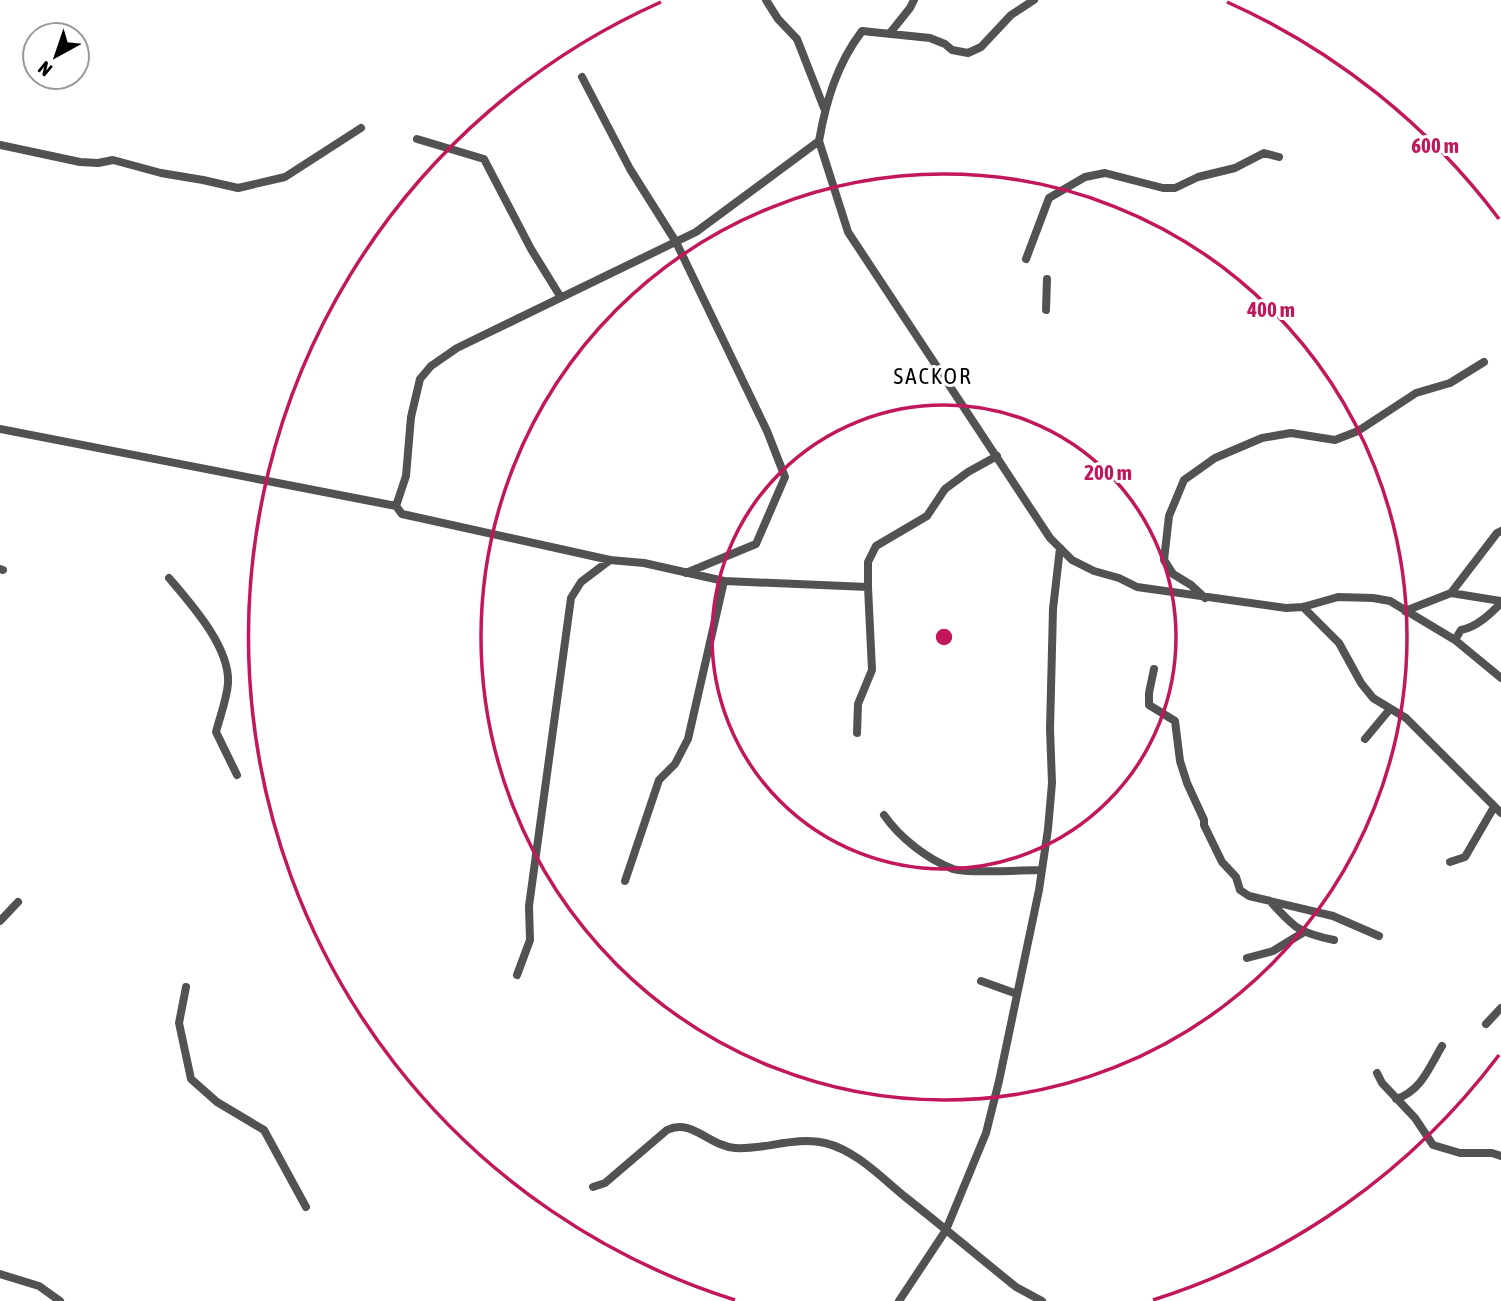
<svg xmlns="http://www.w3.org/2000/svg" width="1501" height="1301" font-family="'Asap Condensed',sans-serif">
<style>
.lines{fill:none;stroke-linecap:round;stroke-linejoin:round}
.minor{stroke:#525252;stroke-width:8}
.ring{fill:none;stroke:#c2185b;stroke-width:3.5}
.labels{text-anchor:middle;stroke-width:6;stroke-linejoin:round;paint-order:stroke}
.neighbourhood-label{font-size:23px;letter-spacing:2px;fill:#000;stroke:#fff}
.centre{fill:#c2185b;stroke:#fff;stroke-width:3.5}
.ring-label{font-size:21px;text-anchor:middle;font-weight:bold;fill:#c2185b;stroke:#fff;stroke-width:6;stroke-linejoin:round;paint-order:stroke}
</style>
<rect width="100%" height="100%" fill="#fff"/>
<g class="lines">
<path class="minor" d="M766,0L778,19L797,39L824,108
M890,33L910,8L914,0
M582,77L630,169L676,242L767,431L785,477L756,544L686,573
M417,139L484,159L531,249L560,296
M819,141L848,232L1050,538L1072,560L1094,571L1119,578L1137,587L1286,608L1303,607L1338,597L1373,598L1390,601L1455,640L1501,678
M0,145L80,162L98,163L113,160L161,173L203,180L238,188L285,177L361,128
M1026,259L1049,198L1085,177L1105,173L1163,188H1175L1198,177L1235,168L1264,153L1279,157
M1046,310L1047,279
M0,429L396,506L406,476L411,417L420,379L431,366L457,348L696,232L819,141C826,101 837,64 862,31L930,38L945,44L952,50L968,53L981,47L1011,15L1034,0
M396,506L402,514L610,560L644,563L724,581L868,587V562L876,546L927,516L945,489L968,472L997,456
M0,569L3,570
M169,578C191,604 230,647 228,683C227,699 220,716 216,732L237,775
M1451,593L1501,601
M1205,598L1191,585L1173,574L1164,560L1169,516L1184,480L1215,458L1262,438L1291,433L1335,440L1358,431L1416,393L1450,383L1484,362
M1303,607L1339,643L1361,683L1373,698L1406,718L1501,813
M1405,611L1451,593L1497,533L1501,531
M1455,640L1461,630C1477,627 1490,614 1501,603
M1154,669L1149,693V705L1175,721L1180,761L1187,783L1204,820V825L1222,862L1236,877L1240,890L1249,896L1333,916L1379,936
M857,733L858,704L872,670L868,587
M1365,739L1390,709
M884,815C900,838 927,859 953,869C968,874 1023,870 1042,870
M1450,862L1465,857L1494,807
M625,881L659,780L675,764L688,739L724,581
M1270,901C1294,927 1298,933 1334,940
M0,921L18,902
M1247,958L1273,951L1304,932
M517,975L530,940L529,906L571,598L581,582L610,560
M981,981L1017,994
M186,987L179,1023L191,1079L217,1102L264,1130L306,1207
M1486,1024L1501,1008
M1377,1073L1382,1083L1415,1118L1433,1145L1460,1153H1492L1501,1156
M1396,1099C1421,1091 1429,1068 1442,1046
M593,1187L605,1183L667,1130C692,1118 709,1146 735,1148C765,1150 795,1136 825,1143C855,1150 881,1177 904,1196C942,1226 979,1257 1016,1287L1042,1301
M0,1274L39,1286L60,1301
M899,1301L946,1230L986,1133L999,1081L1039,890L1048,829L1052,783L1050,729L1053,609L1060,548"/>
</g>
<g class="ring">
<circle cx="944" cy="637" r="232"/>
<circle cx="944" cy="637" r="463"/>
<path d="M1499 1055A695 695 0 0 1 1153 1300M735 1300A695 695 0 0 1 661 2M1227 2A695 695 0 0 1 1499 219"/>
</g>
<g class="labels">
<g class="neighbourhood-label">
<text x="933" y="384">SACKOR</text>
</g>
</g>
<circle cx="944" cy="637" r="10" class="centre"/>
<g class="ring-label">
<text x="1435" y="153">600 m</text>
<text x="1271" y="317">400 m</text>
<text x="1108" y="480">200 m</text>
</g>
<g transform="translate(56 56) rotate(220)"><circle r="33" fill="#ffffff" stroke="#999999" stroke-width="2"/>
<path d="M0-5L12 26L0 18L-12 26Z" fill="#000000"/>
<text y="-10" font-size="19" font-weight="bold" text-anchor="middle" fill="#000000">N</text>
</g>
</svg>
